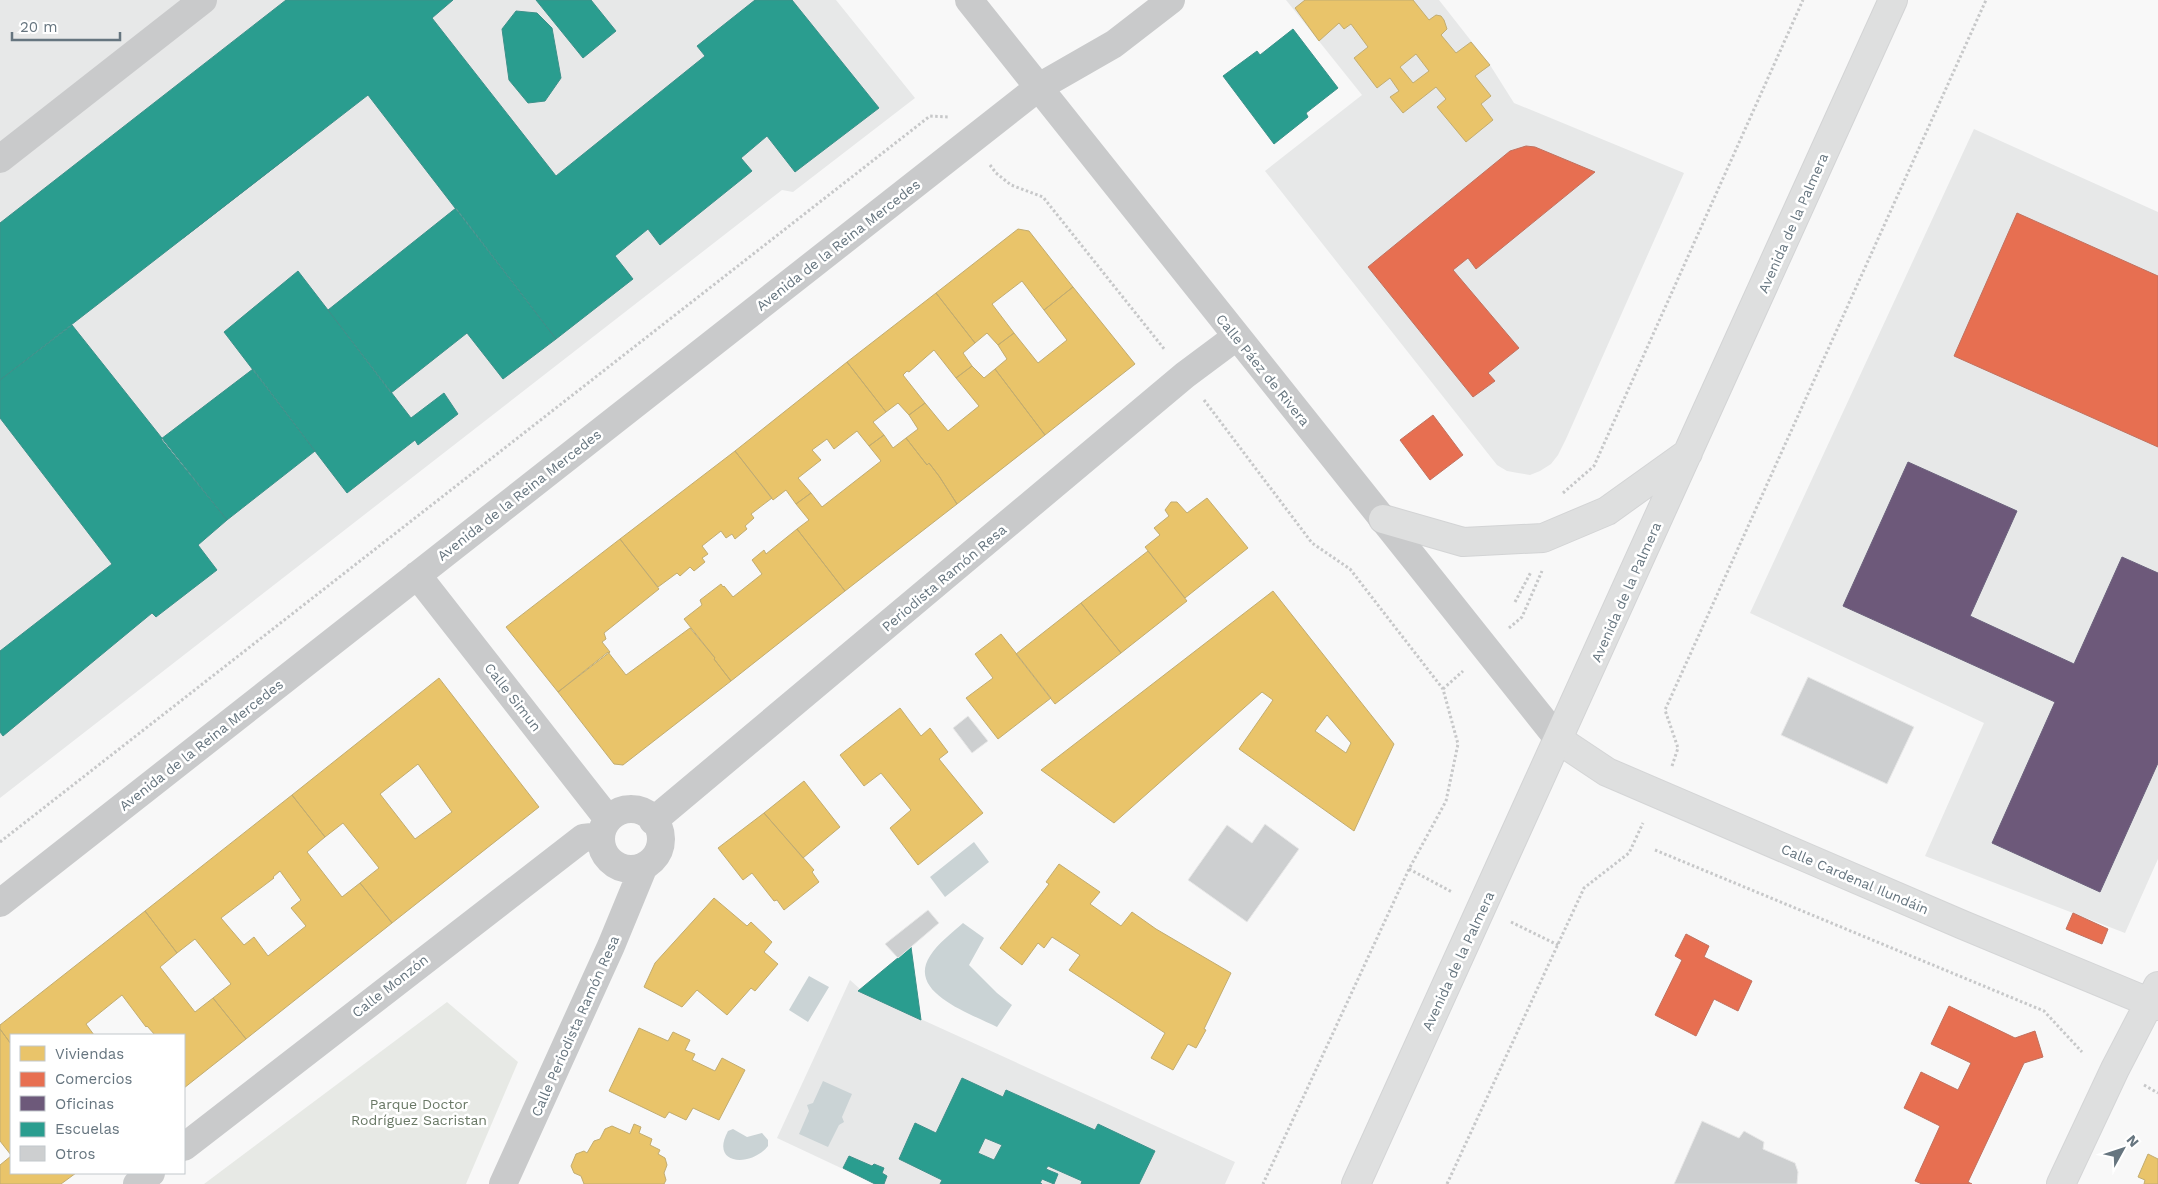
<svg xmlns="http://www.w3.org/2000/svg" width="2158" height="1184" font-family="'Work Sans',sans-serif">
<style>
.built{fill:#e7e8e8}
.green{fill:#e7e9e5}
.water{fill:#cad3d5}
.homes{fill:#e9c46a;stroke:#c2ac70;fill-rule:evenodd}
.shops{fill:#e76f51;stroke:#c0715f}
.offices{fill:#6d597a;stroke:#6b617c}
.schools{fill:#2a9d8f;stroke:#3c918a;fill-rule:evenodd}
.building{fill:#cdcfd0;stroke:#e8e8e8}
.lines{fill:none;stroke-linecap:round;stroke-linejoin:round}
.secondary-casing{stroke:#d4d5d6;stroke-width:30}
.primary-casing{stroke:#d3d4d5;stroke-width:30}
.path{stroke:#c7c8c9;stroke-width:3;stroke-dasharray:2.5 2.5;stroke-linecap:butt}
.minor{stroke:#c9cacb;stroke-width:28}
.secondary{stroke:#dedfdf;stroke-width:28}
.primary{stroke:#dedfdf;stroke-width:28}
.labels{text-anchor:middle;stroke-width:5;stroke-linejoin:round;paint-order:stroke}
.street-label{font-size:14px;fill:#66757f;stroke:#fff}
.park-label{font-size:14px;fill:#697865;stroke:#fff}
</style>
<rect width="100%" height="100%" fill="#f8f8f8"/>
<path class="built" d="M0,0H836L915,98L793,192L782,190L0,798Z
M1286,0H1439L1490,65L1514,103L1684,173L1566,439L1558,455L1551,464L1540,471L1530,475L1518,473L1507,471L1497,465L1265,171L1362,95Z
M1974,129L2158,212V859L2125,933L1925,856L1984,723L1750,613Z
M850,980L860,989L859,991L1235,1162L1225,1184H875L777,1138Z"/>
<path class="green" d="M447,1002L518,1062L466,1184H204Z"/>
<path class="water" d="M974,842L989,862L945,897L930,877Z
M963,923L984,938L969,965L997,993L1012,1005L997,1027C972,1014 906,993 930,956C938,943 952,933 963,923Z
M809,976L829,987L808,1022L789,1010Z
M823,1081L852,1094L842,1117L844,1122L839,1125L828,1147L799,1134L809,1111L807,1105L813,1103Z
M733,1129L747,1137L762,1133L768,1140V1146C752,1167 709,1166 728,1131Z"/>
<path class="homes" d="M1305,0H1413L1429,20L1436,15L1441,16L1444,20L1447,29L1441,35L1456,53L1471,42L1490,65L1475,76L1491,96L1481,104L1493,120L1466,142L1437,107L1446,99L1436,87L1403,113L1390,97L1399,91L1390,78L1377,88L1354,58L1368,47L1351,24L1344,29L1339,23L1319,41L1295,8ZM1416,54L1429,71L1413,83L1400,67Z
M1018,229L1029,231L1073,287L1044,310L1022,281L992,304L1014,333L998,345L987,333L975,343L936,293Z
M1073,287L1135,364L1045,435L995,369L1007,359L998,345L1014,333L1038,363L1067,340L1044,310Z
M936,293L975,343L963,353L972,366L956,378L934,350L909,372L907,371L903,375L925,403L909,415L898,403L886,412L847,362Z
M847,362L886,412L873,422L884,435L869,446L857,431L834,449L827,439L812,450L821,460L798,478L811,493L796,504L786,490L773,500L735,451Z
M972,366L984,378L995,369L1045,435L957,504L939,476L929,463L927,465L906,438L918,429L909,415L925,403L948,431L979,406L956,378Z
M884,435L893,448L906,438L927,465L929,463L939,476L957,504L845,591L797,529L809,520L796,504L811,493L822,507L881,461L869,446Z
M735,451L772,498L751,514L754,518L745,526L747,529L735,539L732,534L726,538L721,531L702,546L708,554L702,558L705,562L694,571L690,567L680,576L677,573L658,587L620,539Z
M1207,498L1248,548L1185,598L1145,547L1160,535L1154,528L1169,516L1165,510L1171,502H1177L1187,513Z
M797,529L845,591L731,681L714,659L715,658L684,619L702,605L700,600L721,584L723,587L724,586L733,597L762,574L752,560L764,550L766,554Z
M620,539L659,589L604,633L606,639L602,642L610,652L558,692L506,627Z
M1148,551L1187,601L1121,653L1081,603Z
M1273,591L1394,744L1354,831L1239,749L1273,700L1262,692L1114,823L1041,770ZM1327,715L1351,743L1346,753L1315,731Z
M1081,603L1121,653L1055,704L1016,654Z
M690,628L715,658L714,659L731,681L623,765L614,764L558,692L608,652L626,675Z
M1001,634L1051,698L998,739L966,698L993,678L975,654Z
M439,678L539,807L392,923L360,883L379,868L343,823L325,837L292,795ZM418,764L452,812L415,839L380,794Z
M900,708L921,736L930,728L948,752L939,759L983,813L918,865L890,828L911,810L881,773L864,786L840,755Z
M804,781L840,827L803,858L764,813Z
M292,795L325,837L307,852L342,897L360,883L392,923L246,1039L213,998L231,984L195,939L177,953L145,911ZM280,871L301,900L291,908L306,926L268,956L254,937L244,945L221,918L274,878L273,877Z
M764,813L814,870L812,872L819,882L784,910L777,900L774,901L752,873L743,880L718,848Z
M1059,864L1100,892L1090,904L1121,926L1132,912L1156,929L1231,973L1204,1029L1206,1030L1196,1048L1188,1044L1173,1070L1151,1058L1165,1033L1069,970L1080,955L1052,937L1044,948L1038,943L1022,965L1000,948L1049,884L1046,882Z
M714,898L747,926L751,922L772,942L764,952L778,964L755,991L751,988L727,1015L697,990L682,1007L644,987L655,963Z
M145,911L177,953L160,967L195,1012L213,998L246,1039L184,1088V1035H155L147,1026L146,1027L122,995L86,1024L94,1035H11V1044L0,1029V1025Z
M639,1028L668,1041L673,1032L690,1040L685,1050L695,1054L692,1060L715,1071L722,1058L745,1070L719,1120L693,1108L686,1120L669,1112L665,1118L609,1091Z
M0,1029L11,1044V1155L0,1141Z
M634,1124L641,1127L639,1133L652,1139L650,1145L660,1150L658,1154L665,1158L667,1165L664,1173L666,1180L664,1184H584L581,1176L574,1173L571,1166L576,1154L584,1151L587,1153L594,1141L600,1139L605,1129L612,1126L630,1134Z
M2148,1154L2158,1159V1184H2144L2145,1180L2138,1177Z
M11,1156V1173H76L61,1184H0V1165Z"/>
<path class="shops" d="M1526,146L1535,147L1595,172L1476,269L1468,258L1453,270L1519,348L1488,373L1495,381L1473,397L1368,267L1510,151Z
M2017,213L2158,276V447L1954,356Z
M1433,415L1463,455L1430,480L1400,440Z
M2073,913L2108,929L2102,944L2066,929Z
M1686,934L1709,946L1704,957L1752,981L1738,1011L1714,999L1696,1036L1655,1015L1682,960L1675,956Z
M1949,1006L2015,1038L2035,1031L2043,1057L2024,1063L1968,1182L1972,1184H1922L1915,1181L1940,1126L1904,1108L1921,1072L1958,1090L1971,1063L1931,1044Z"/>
<path class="offices" d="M270,106L303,145L183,238L154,201Z
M1908,462L2017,511L1970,616L2074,664L2122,557L2158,573V763L2100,892L1992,843L2055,702L1843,606Z"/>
<path class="schools" d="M286,0H453L432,18L556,176L705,56L697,46L755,0H792L879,108L795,172L767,136L741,158L752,171L660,245L648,229L615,256L633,279L556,339L368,95L0,380V223Z
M536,0H591L616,31L583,58Z
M516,11L537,13L552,28L561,78L545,101L528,103L509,80L502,29Z
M1293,29L1338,88L1306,113L1308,117L1274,144L1223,76L1257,51L1260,55Z
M456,208L556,339L503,379L467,333L391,393L328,310Z
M298,271L411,418L444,393L458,414L418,445L415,440L347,493L224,332Z
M72,325L227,520L198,545L217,570L156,617L152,613L3,736L0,732V651L112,564L0,418V380Z
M253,369L315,451L227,520L161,439Z
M911,947L921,1020L858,991Z
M962,1078L1003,1097L1006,1090L1095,1130L1098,1124L1155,1151L1139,1184H1081L1082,1181L1048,1166L1046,1169L1058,1174L1054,1184L1042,1179L1040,1183L1042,1184H940L942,1180L899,1159L915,1123L936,1133ZM985,1138L1002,1145L994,1160L978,1153Z
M849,1156L872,1166L874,1164L884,1168L882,1173L887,1176L884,1184H875L843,1168Z"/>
<path class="building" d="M1808,677L1914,727L1887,784L1781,735Z
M968,716L988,741L972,753L953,728Z
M1265,824L1299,849L1247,922L1188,880L1227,825L1252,843Z
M928,910L939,923L898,958L885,944Z
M1702,1121L1739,1138L1744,1131L1764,1142L1763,1149L1795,1163L1798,1172L1797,1184H1674Z"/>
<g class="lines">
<g class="secondary-casing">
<path id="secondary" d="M1559,740L1607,772L1963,925L2158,1006
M2061,1184L2115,1069L2158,986"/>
</g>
<g class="primary-casing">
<path id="primary" d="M1383,519L1463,542L1543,538L1607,511L1688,453
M1356,1184L1893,0"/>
</g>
<path class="path" d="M990,165L996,173L1011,185L1043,197L1165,350
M1204,400L1312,543L1350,569L1443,689L1458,744L1446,801L1409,869L1263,1184
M1563,493L1594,466L1803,0
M1515,602L1531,572
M1509,628L1522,617L1542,571
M1443,689L1463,671
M1672,766L1678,748L1665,710L1986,0
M0,842L930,116L948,117
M1655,850L2044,1011L2082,1052
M1409,869L1452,892
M1511,922L1558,945
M2144,1085L2158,1093
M1447,1184L1584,888L1629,853L1643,823"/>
<path class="minor" d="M969,0L1559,740
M0,159L203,0
M417,575L608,819
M601 839a30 30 0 1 1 60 0a30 30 0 1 1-60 0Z
M653,821L1185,375L1236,337
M0,903L1039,87L1114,44L1171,0
M184,1147L583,838L601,836
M137,1184L151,1173
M503,1184L611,946L644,866"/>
<use href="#secondary" class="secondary"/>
<use href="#primary" class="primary"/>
</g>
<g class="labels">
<g class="street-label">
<text transform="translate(1793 223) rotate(-66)" y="5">Avenida de la Palmera</text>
<text transform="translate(838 245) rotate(-38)" y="5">Avenida de la Reina Mercedes</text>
<text transform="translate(1263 370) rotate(51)" y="5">Calle Páez de Rivera</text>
<text transform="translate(519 495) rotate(-38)" y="5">Avenida de la Reina Mercedes</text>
<text transform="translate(944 578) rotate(-40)" y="5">Periodista Ramón Resa</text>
<text transform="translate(1626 592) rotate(-66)" y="5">Avenida de la Palmera</text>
<text transform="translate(513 697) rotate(52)" y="5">Calle Simun</text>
<text transform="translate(201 745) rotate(-38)" y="5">Avenida de la Reina Mercedes</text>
<text transform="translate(1855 879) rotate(23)" y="5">Calle Cardenal Ilundáin</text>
<text transform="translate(1458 961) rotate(-65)" y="5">Avenida de la Palmera</text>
<text transform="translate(390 986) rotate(-38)" y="5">Calle Monzón</text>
<text transform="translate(575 1026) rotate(-66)" y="5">Calle Periodista Ramón Resa</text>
</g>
<g class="park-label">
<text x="419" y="1109">Parque Doctor<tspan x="419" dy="16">Rodríguez Sacristan</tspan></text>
</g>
</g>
<rect x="10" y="1034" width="175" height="140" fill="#ffffff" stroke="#c2c8cc"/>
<rect x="20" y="1046" width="25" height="15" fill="#e9c46a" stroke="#c2c8cc"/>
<text x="55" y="1059" font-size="15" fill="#66757f">Viviendas</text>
<rect x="20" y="1072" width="25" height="15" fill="#e76f51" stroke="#c2c8cc"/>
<text x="55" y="1084" font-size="15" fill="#66757f">Comercios</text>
<rect x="20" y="1096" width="25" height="15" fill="#6d597a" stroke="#c2c8cc"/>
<text x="55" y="1109" font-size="15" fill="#66757f">Oficinas</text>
<rect x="20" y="1122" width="25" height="15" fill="#2a9d8f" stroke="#c2c8cc"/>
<text x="55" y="1134" font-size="15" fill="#66757f">Escuelas</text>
<rect x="20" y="1146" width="25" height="15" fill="#cdcfd0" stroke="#c2c8cc"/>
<text x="55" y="1159" font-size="15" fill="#66757f">Otros</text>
<g transform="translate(2123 1149) rotate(50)" stroke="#ffffff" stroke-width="4" paint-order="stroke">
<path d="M0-4L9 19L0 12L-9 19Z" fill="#66757f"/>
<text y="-8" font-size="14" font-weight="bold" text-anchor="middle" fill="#66757f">N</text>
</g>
<path d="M12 32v8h108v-8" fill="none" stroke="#66757f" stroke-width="2.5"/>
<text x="20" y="32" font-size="15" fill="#66757f" stroke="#ffffff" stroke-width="4" paint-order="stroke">20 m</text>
</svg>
